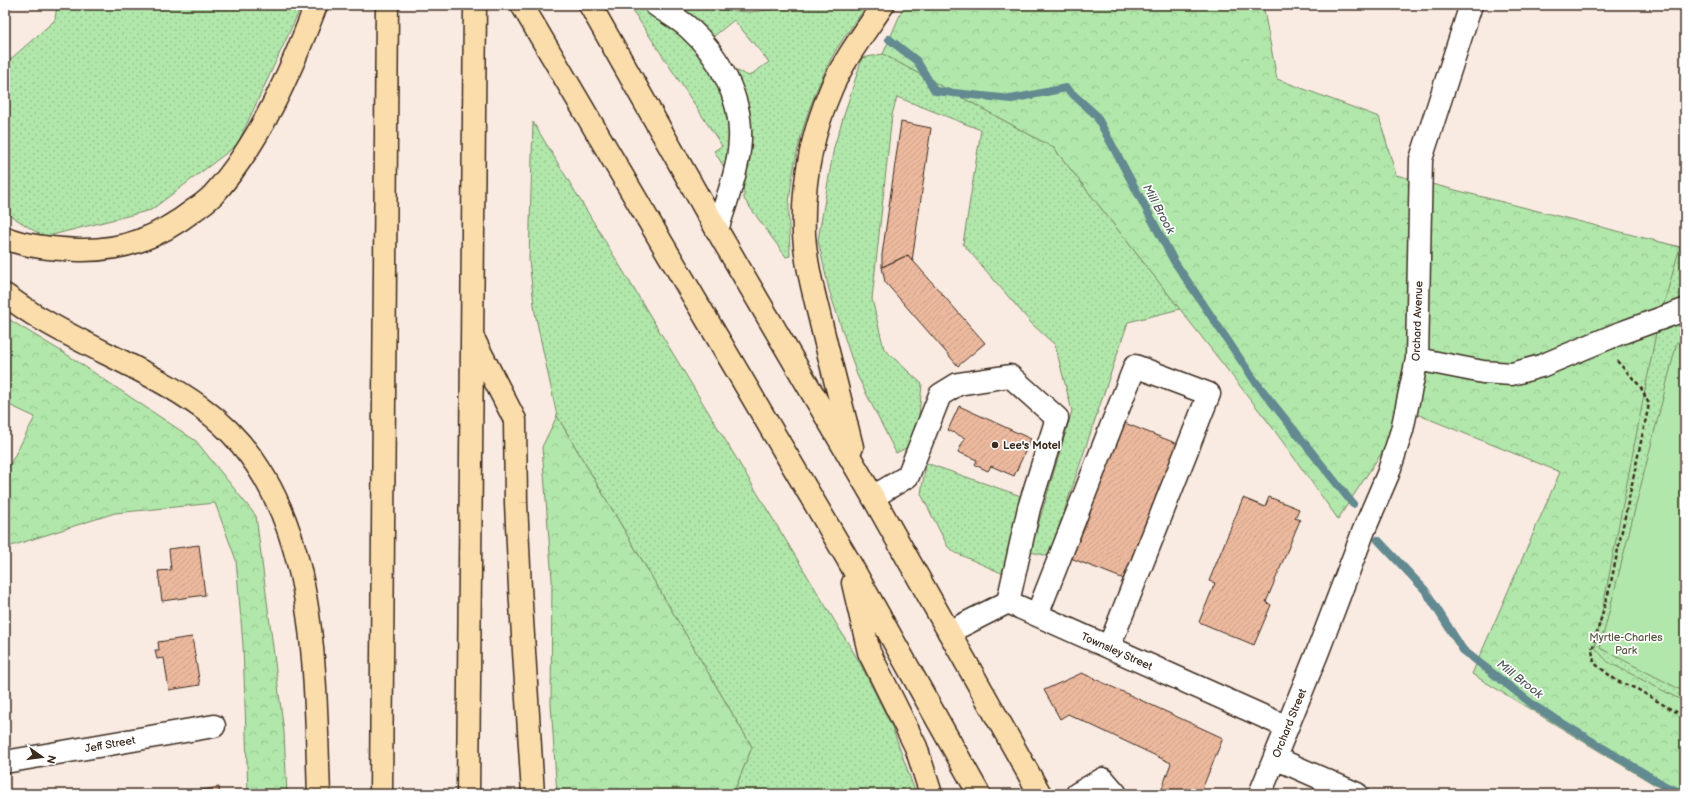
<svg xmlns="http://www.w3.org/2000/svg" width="1690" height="799" font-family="'Balsamiq Sans',sans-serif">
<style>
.green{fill:url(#green-dots);stroke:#768864}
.forest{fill:url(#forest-crowns);stroke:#768864}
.pitch{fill:#b1e7aa;stroke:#768864}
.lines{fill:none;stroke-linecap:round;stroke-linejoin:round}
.stream{stroke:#638991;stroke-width:8}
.building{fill:url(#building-hatch);stroke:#3b2a1e}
.minor-casing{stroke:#3b2a1e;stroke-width:25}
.highway-casing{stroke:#3b2a1e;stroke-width:25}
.path{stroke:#3b2a1e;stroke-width:2.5;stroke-dasharray:4 3;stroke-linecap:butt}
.minor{stroke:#fff;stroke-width:22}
.highway{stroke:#faddab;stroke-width:22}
.poi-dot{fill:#3b2a1e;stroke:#fff;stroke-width:1.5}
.labels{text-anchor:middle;stroke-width:3.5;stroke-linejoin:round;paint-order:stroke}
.street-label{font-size:11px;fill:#3b2a1e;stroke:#fff}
.poi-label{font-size:11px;font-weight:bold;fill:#3b2a1e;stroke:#fff;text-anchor:start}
.park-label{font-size:11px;fill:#585941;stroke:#fff}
.water-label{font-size:12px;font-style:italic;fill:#4f5958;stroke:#fff}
</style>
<defs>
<pattern id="green-dots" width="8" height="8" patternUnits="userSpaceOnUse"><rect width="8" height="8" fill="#b1e7aa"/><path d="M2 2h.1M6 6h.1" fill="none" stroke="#99c692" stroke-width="1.8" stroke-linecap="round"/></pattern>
<pattern id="forest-crowns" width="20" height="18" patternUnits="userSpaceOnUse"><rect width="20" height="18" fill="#b1e7aa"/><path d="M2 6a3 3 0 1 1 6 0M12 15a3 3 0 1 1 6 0" fill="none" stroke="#99c692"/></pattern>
<pattern id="building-hatch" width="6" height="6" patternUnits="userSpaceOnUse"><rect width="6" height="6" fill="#ecb99e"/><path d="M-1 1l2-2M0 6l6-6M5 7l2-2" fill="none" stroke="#cb9f88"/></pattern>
</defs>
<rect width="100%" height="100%" fill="#f9eae2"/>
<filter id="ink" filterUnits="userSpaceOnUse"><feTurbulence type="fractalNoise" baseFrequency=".025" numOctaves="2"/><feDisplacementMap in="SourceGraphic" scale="8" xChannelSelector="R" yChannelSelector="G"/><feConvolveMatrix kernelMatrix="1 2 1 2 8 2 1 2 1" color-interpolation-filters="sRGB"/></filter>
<g filter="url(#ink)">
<path class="green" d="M57,5H302L237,145L151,210L44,237L5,212V64L55,20Z
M629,5H645L684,32L710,64L731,115L730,159L724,167L714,151L722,146Z
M668,5H697L711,9L750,12L813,5H867C857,20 845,35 836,50C809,98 794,150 789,204C788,221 790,239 790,256L786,257L744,199L743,173L726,66L749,76L769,62L734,20L708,41Z
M883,54L1054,148L1180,309L1128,322L1049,556L1030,552L1072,411L1055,345L1032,324L963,244L981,130L897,97L892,115L872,299L884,349L922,384L919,416L910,446L896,453L857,375L829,290L818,240L834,147L862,58Z
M533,122L860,663L892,727L916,794H733L752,747L557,416L535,313L529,260Z
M1659,242L1685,248V742L1557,676Z
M926,463L1021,496V516L1006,575L956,553L948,547L921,494Z"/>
<path class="forest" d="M906,5H1263L1277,79L1379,117L1396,175L1680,247L1657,328L1595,648L1608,662L1685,702V794H1670L1472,674L1560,472L1409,411L1338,519L1272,427L1054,148L883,54L902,10Z
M5,317L69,356L196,441L256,516L284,732L287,794H248L243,645L236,560L215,503L115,513L5,548V474L35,417L5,403Z
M557,416L752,747L733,794H557L551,704L552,580L542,447Z"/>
<path class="pitch" d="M1677,342L1685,344V692L1600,648Z"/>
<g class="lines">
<path class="stream" d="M889,39L917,61L935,91L1011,99L1066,88L1096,115L1174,261L1255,381L1353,504
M1378,540L1425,590L1463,650L1536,707L1665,786L1685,794"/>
</g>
<path class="building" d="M901,122L931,128L912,261L908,255L882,267V255Z
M908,255L985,343L958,366L885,282L882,267Z
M959,406L1031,439L1014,476L991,466L988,471L975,465L977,460L958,452L965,438L948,430Z
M1122,422L1178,444L1124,579L1068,557Z
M1269,497L1299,509L1295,518L1300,520L1266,602L1271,605L1254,645L1199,622L1215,583L1209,581L1243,498L1265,507Z
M199,545L205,595L162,601L158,571L171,570L169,549Z
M192,637L200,685L169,690L164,658L157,659L155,650H159L158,642Z
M1082,673L1223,738L1200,794H1160L1171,763L1068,714L1060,719L1044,690Z
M219,787L220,794H179Z"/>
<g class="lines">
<g class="minor-casing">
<path id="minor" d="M656,5C667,13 679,19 689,28C718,54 742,98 740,139C739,169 726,201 717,230
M1417,359L1483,372L1512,374L1541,366L1618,334L1684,310
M873,497L908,476L940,395L958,384L1010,376L1057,418L1029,508L1008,602
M1037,615L1135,366L1209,394L1109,647
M949,632L1008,602L1287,727
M1275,758L1357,794
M5,762L214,726
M1077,794L1103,779L1116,794
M1260,794L1318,651L1364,530L1388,474L1402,430L1417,359L1421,159L1471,5"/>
</g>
<g class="highway-casing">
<path id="highway" d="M522,5L847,558L979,794
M590,5L717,230L873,497L1040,794
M5,238C28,247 54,249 79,250C123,251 159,237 194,210C200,206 207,201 213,195C260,143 291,71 316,5
M5,295C17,303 30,313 43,320C95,351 153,372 202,408C320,493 314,664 319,794
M474,340L515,420L516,503L520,588L533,794
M852,447C842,406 831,365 821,323C814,294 806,265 804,235C802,184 812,133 832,87C845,58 865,32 883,5
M853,583L869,652L916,747L931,794
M381,794L387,5
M468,794L475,5"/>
</g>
<path class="path" d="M1617,361L1640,386L1649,404L1610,587L1592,650L1594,663L1617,681L1637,689L1674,711L1685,715"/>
<use href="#minor" class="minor"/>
<use href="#highway" class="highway"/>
</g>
</g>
<circle class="poi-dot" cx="995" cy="445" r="4"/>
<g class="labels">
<g class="street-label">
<text transform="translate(1417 321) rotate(-88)" y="4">Orchard Avenue</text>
<text transform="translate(1117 651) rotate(24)" y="4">Townsley Street</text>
<text transform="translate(1289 723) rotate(-68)" y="4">Orchard Street</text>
<text transform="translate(110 744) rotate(-10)" y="4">Jeff Street</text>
</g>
<g class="poi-label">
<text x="1003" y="449">Lee's Motel</text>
</g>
<g class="park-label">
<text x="1626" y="641">Myrtle-Charles<tspan x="1626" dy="13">Park</tspan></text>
</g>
<g class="water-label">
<text transform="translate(1159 209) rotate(62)" y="4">Mill Brook</text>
<text transform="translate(1520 679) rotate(38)" y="4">Mill Brook</text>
</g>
</g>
<rect width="1690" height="799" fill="none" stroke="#fff" stroke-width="20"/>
<rect x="10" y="10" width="1670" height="779" fill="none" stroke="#3b2a1e" stroke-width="1.5" filter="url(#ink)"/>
<g transform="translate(42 757) rotate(104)" stroke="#ffffff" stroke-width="3" paint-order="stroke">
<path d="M0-3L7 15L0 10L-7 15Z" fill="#3b2a1e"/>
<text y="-6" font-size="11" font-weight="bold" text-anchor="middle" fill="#3b2a1e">N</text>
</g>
</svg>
